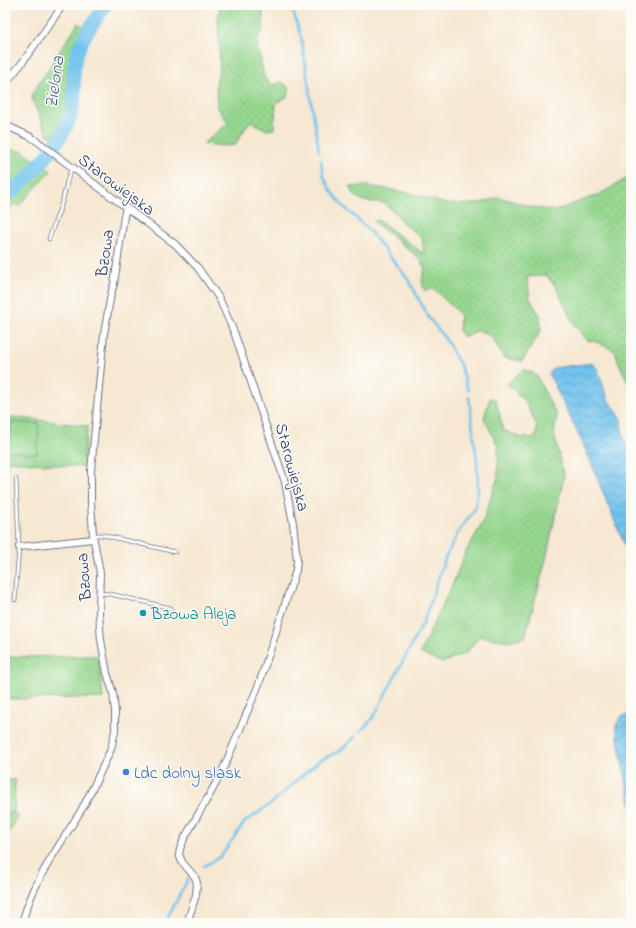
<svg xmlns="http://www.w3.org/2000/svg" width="636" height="928" font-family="'Indie Flower',sans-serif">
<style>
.grass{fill:url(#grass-dots);stroke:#588376}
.green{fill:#96d78f;stroke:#588376}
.water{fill:url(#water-waves);stroke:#4678a6}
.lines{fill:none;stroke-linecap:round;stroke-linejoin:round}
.stream{stroke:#71c2ed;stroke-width:2.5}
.river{stroke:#71c2ed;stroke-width:14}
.lane-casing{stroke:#687086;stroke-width:4.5}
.street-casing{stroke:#687086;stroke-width:8}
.lane{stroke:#fff;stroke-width:3}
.street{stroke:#fff;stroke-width:6}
.culture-dot{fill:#0f9aa8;stroke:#fdfcf7;stroke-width:1.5}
.shop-dot{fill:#3f7fe0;stroke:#fdfcf7;stroke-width:1.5}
.labels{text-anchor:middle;stroke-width:3;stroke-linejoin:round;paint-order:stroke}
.street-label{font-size:17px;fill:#1b2f5e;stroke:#fdfcf7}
.culture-label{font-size:17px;fill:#0d838f;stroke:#fdfcf7;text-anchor:start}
.shop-label{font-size:17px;fill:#366cbe;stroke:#fdfcf7;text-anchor:start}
.water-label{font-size:18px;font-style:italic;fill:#355b89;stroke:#fdfcf7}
</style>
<defs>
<pattern id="grass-dots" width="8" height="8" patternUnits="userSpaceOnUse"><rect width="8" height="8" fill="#96d78f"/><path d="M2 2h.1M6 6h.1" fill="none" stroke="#81b97e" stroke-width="1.8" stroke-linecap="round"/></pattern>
<pattern id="water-waves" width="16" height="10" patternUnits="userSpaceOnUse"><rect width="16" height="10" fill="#71c2ed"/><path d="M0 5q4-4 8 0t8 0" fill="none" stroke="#5c9ec3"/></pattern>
</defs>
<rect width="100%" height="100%" fill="#fdfcf7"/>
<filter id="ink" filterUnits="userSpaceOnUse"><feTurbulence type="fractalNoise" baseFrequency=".025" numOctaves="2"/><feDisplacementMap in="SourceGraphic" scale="8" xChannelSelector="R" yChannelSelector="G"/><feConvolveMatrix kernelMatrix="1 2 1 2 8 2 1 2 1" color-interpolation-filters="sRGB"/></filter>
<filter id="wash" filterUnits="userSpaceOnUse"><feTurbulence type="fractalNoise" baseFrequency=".012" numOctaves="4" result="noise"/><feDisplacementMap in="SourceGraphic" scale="16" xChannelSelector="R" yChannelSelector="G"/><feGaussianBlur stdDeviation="0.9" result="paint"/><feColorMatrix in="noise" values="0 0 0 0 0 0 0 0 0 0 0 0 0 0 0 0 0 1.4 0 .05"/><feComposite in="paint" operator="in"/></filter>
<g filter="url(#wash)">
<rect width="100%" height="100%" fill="#f6e8d1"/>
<path class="grass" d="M220,5H263V30L257,41L264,77L271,85L282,82L290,89L287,97L276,103L274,129L267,130L250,121L235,145L225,146L203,144L228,123L217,107L216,85L220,65L218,19Z
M78,23L85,27C79,38 74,47 71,59C66,80 75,110 62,129C59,133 55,135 52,137L47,134L32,99V94Z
M5,149L22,151L51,171L19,206L14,204L5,214Z
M631,176V389L619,363L615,351L597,342L587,340L573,323L556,287L546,275L527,277L530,299L540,315L541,331L522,361L504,358L492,337L479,330L463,337L459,331L460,314L434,289L424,290L422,281L425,268L418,257L373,221L378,220L424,254L422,238L403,223L397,215L384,203L364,201L356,197L350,187L367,186L411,193L446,204H474L488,201L499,197L531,207L554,211L600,194Z
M524,369L536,375L557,416L554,434L564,476L546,559L525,637L507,641L480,636L466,653L442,663L420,653L453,583L466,551L482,524L498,477V446L484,418L490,398L496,400L503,430L523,438L536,437L537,426L526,403L507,384Z
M5,416L88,426L82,467L7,461L6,638L5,639Z
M98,656L103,698L5,699V657Z
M5,814H12L18,816L5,841Z"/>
<path class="green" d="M11,422L39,424L37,454L8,451Z
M5,780H15L14,813H5Z"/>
<path class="water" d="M592,363L597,368L608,400L621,417L622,430L631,463V561L585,448L549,374L554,368Z
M631,714V806L620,751L616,725L621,717Z"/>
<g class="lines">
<path class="stream" d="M291,5L301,37L319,151
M321,160L323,175L331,191L344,207L368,229L408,279L429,318L446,340L460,365L468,390
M5,178L15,190
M360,732L373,718L423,623L446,556L459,531L475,509L478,490L477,462L469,397
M204,866L220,857L245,822L272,803L305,773L320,760L340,751L355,737
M165,923L188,879"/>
<path class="river" d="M5,197C30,179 65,140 73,109C76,96 73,83 74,70C75,45 92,25 106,5"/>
</g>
</g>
<g filter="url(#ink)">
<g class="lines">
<g class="lane-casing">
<path id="lane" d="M49,239C53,226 58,215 62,202C66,191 66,179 72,168
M93,535H103L175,552
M100,593L110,594L171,608
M15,600L19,547L16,479"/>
</g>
<g class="street-casing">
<path id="street" d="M5,84L22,63L63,5
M5,125L31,137L41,144L175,244L198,268L219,298L234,332L285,482L293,523L297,560L296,570L259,684L222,772L210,794L184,839L180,849L179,854L182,862L195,877L197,883L196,895L187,923
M19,547L93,539
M22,923C34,879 57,850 80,812C92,792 101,770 111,749L115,731V711L113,693L107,673L101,640L99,614L100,573L93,535L91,502V470L104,334L111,294L114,284L124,216L126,208"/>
</g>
<use href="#lane" class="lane"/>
<use href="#street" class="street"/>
</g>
</g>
<circle class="culture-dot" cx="143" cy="613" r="4"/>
<circle class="shop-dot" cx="126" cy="772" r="4"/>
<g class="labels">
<g class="street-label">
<text transform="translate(117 184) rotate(37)" y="6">Starowiejska</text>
<text transform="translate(104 253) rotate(-82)" y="6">Bzowa</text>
<text transform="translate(293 467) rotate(75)" y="6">Starowiejska</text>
<text transform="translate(83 577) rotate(-95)" y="6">Bzowa</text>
</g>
<g class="culture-label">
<text x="151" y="619">Bzowa Aleja</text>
</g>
<g class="shop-label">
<text x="134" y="778">Ldc dolny slask</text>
</g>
<g class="water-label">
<text transform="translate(54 82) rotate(-82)" y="6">Zielona</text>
</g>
</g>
<rect width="636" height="928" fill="none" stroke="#fdfcf7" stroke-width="20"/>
</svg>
